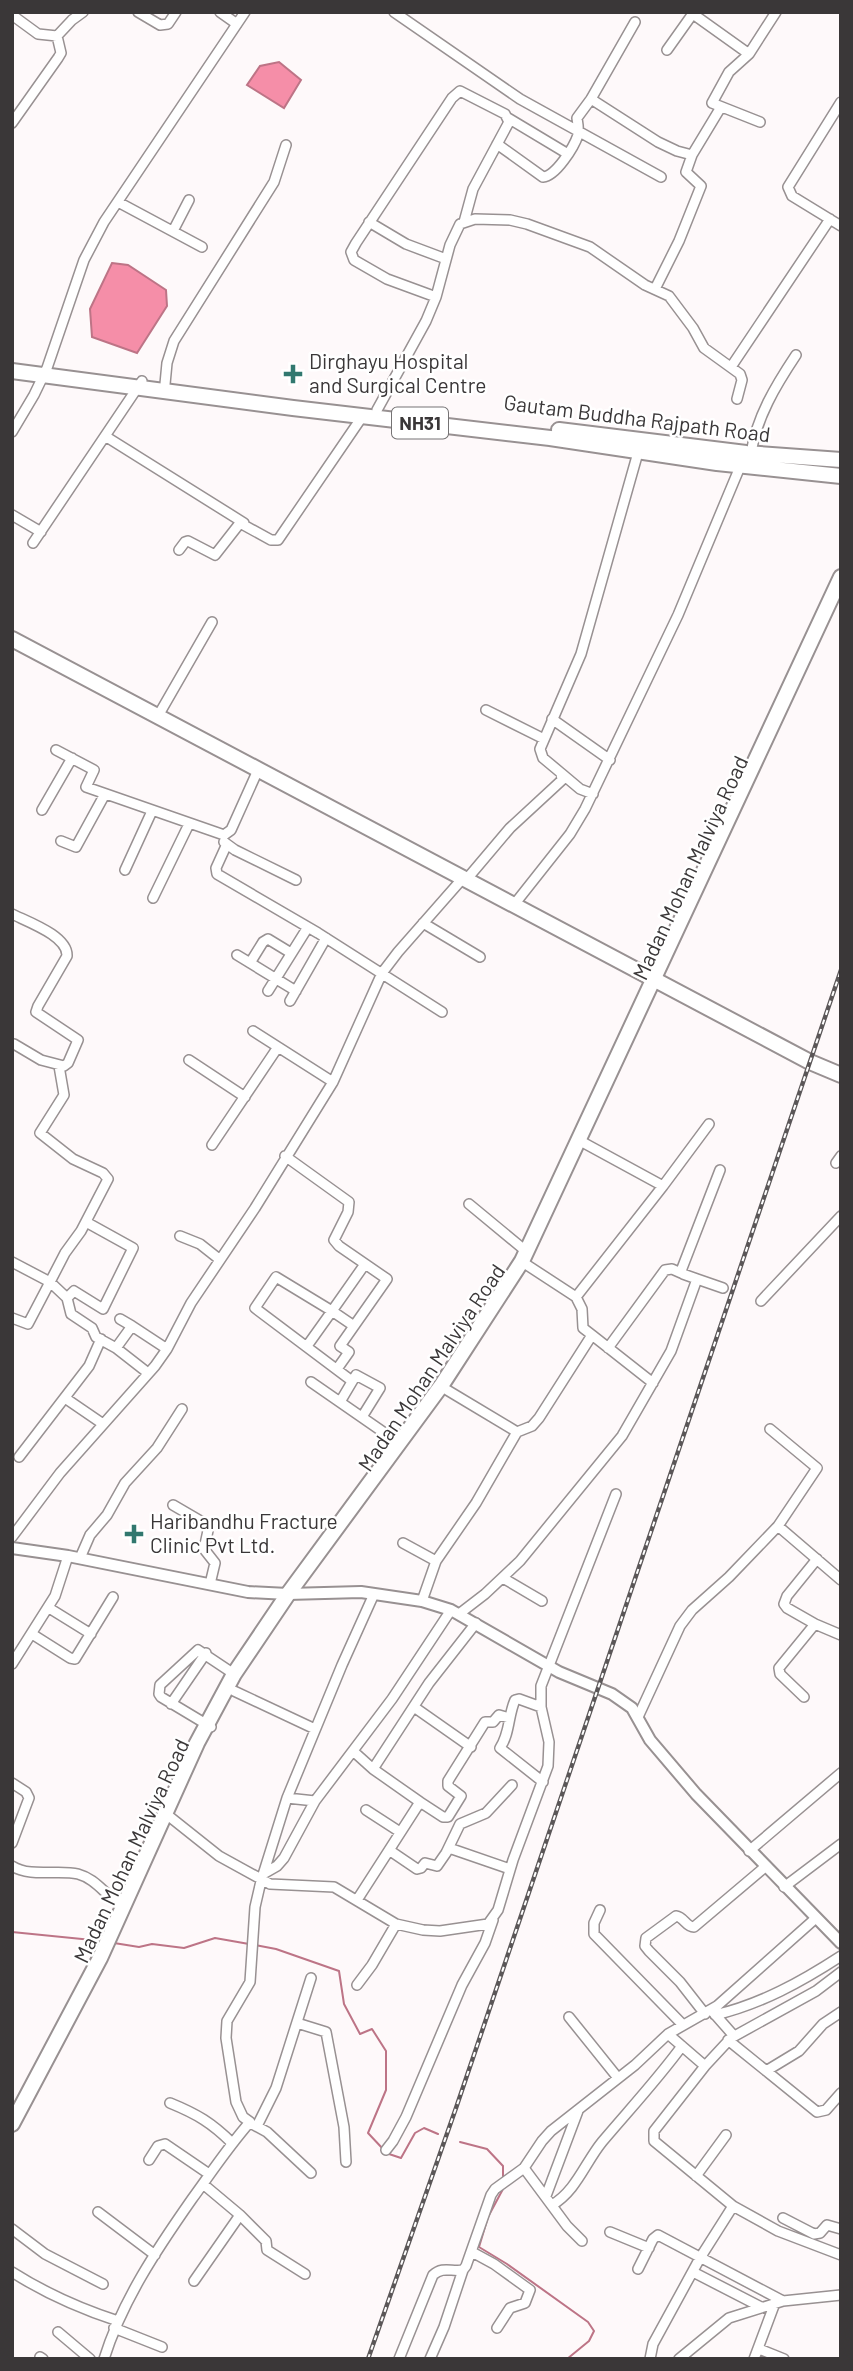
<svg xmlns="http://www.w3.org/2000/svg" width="853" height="2371" font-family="Barlow,sans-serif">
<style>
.water{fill:#f58ea8;stroke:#bd7486;stroke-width:2}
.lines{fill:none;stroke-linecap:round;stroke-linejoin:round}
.stream{stroke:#bd7486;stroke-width:2}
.minor-casing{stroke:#989192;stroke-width:12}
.tertiary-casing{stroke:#989192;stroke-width:14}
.primary-casing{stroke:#989192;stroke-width:18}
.trunk-casing{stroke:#989192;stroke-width:18}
.minor{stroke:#fff;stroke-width:9}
.tertiary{stroke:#fff;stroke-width:10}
.primary{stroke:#fff;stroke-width:14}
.trunk{stroke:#fff;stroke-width:14}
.rail-casing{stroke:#5b5758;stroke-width:4.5}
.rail{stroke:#fff;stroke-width:2;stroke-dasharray:5;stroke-linecap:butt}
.poi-dot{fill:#31786f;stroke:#fff;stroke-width:2.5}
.labels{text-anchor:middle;stroke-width:5;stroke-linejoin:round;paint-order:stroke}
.shield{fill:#fff;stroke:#757374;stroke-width:2}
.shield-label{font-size:19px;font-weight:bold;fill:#3a3738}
.poi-label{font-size:21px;fill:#3a3738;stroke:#fff;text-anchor:start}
.street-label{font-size:21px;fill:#3a3738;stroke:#fff}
</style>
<rect width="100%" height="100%" fill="#fef9fa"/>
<path class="water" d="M279,62L301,80L284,108L247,85L260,66Z
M112,263L128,265L166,290L167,306L137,353L92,337L90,309Z"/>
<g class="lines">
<path class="stream" d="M12,1932L102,1941
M114,1943L139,1947L152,1944L184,1948L215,1938L249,1944
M255,1945L276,1949L339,1971L344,2004L360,2034L372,2029L386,2051V2090L368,2133L383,2149
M460,2142L487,2149L503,2166V2180
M386,2153L401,2158L415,2133L424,2128L438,2134
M503,2189L488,2217L479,2247L507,2264L588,2322L594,2331L589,2341L567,2359"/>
<g class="minor-casing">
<path id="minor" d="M138,12L160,25L168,24L176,12
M220,12L237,24
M394,12L520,99L661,177
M693,14L749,54L776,12
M12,15L38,34L57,36L72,20L83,12
M667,50L694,12
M749,54L729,72L712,103L760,122
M591,99L658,142L677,151L692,155
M841,102L788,187L792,196L841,226
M508,118L568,154
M12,123L58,58L61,53L57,36
M497,144L543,177C556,176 574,147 578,135C579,130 578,124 577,118L591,99L635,22
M118,202L202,247
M369,222L406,244L446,259
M464,222L473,189L509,122L505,114L460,91L452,98L356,243L351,252L354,260L387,279L436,297L450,245L460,224L475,219L510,220L527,224L590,247L645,285L669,296L693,328L704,348L740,374L742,380L737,399
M173,231L189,200
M655,289L679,241L701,186L686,172L692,155L721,107
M731,367L830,219
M165,384L167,363L174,341L274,182L286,145
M377,410L426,321L436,297
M12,432L34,395L47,368L84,260L104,222L245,12
M105,436L244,523
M751,454C756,418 776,385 796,355
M12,515L41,532
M33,543L142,381
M179,550L185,542L188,541L215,555L240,523L271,540H278L362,417
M486,710L544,739
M158,716L212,622
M552,719L610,760
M56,750L94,770L86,787L224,835L231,830L258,770
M561,773L580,789L593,794
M42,810L72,758
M61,841L76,847L105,794
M224,842L235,850L296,880
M226,846L216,868L217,874L318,933L442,1012
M125,870L152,811
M466,880L510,828L562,780L561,773L543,758L540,749L581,654L639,449
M153,898L189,824
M513,906L570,834L585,809L678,615L742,462
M12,914C28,922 68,936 67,956L38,1006L36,1012L78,1040L68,1063L64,1066L41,1060L14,1044
M423,923L480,957
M237,955L296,991
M250,963L263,942L268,939L291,953
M268,991L308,927
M290,1001L326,938
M253,1031L333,1082
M189,1060L245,1097
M584,1143L663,1186
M212,1145L278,1047
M285,1156L349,1202L348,1212L334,1240L339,1246L387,1279L340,1346L349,1352L337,1369
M836,1163L841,1156
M469,1204L527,1252
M180,1236L200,1244L219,1259
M12,1262L50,1282L65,1253L81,1231L108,1179L103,1173L73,1159L40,1133L64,1095L59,1066
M527,1265L576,1297L582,1309L583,1328L592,1335
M697,1279L723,1288
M576,1297L663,1186L709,1124
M67,1298L74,1291L103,1309L133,1248L86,1222
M761,1301L841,1216
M12,1318L28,1324L50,1282L67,1298L71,1314L92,1328L96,1337L116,1348L132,1326L167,1349
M120,1319L132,1326
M307,1346L332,1311L354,1326
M116,1348L148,1373
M608,1348L665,1270L672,1269L681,1273
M352,1381L255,1308L276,1277L332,1311L365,1264
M311,1382L399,1443
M65,1398L103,1424
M340,1402L356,1375L380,1388L362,1417
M770,1429L817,1468L778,1526
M517,1432L532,1426L539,1418L592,1335L653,1383
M19,1457L89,1366L101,1339
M173,1505L209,1526L204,1549L215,1563L210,1584
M12,1537L60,1473L155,1366L167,1349L191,1303L255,1208L333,1082L382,973L398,952L463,878
M403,1543L436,1561
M80,1558L90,1535L107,1515L125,1483L157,1448L182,1409
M817,1559L787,1596L784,1604L787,1608L815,1624L841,1635
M503,1578L542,1601
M422,1601L436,1561L476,1503L517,1432L447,1390
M49,1608L91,1634
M459,1614L485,1594L520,1561L622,1436L671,1351L697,1279L683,1274L681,1271L720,1170
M32,1634L70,1658L75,1659L113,1597
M12,1664L55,1596L68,1556
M234,1691L315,1729
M804,1697L780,1674L779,1668L815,1624
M171,1704L206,1653
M414,1707L471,1747
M541,1707L519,1699L515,1700C508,1716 510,1733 500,1748L543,1782
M638,1717L680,1626L692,1610L729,1577L778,1526L841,1580
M211,1727L161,1697L159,1694L160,1685L198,1650L234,1674
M353,1751L373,1769L420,1802L357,1900
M373,1769L429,1683L476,1623
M12,1783L26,1792L29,1798L12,1843
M287,1798L315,1801L392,1699L451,1610
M420,1802L443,1817H448L461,1796L448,1786V1781L485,1722H493L499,1715L509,1718
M366,1810L400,1832
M170,1817L219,1856L270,1884L334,1887L396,1924L423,1930L440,1931L488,1924L498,1910L513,1860L548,1766L549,1742L541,1707V1686L616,1494
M449,1848L510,1869
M389,1850L417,1869L421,1868L425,1863L437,1866L446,1853L460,1824L486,1813L512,1785
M749,1851L841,1773
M12,1866C31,1878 58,1869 78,1874C97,1879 107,1898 124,1906
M263,1874L277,1866L284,1858L315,1801
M784,1887L841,1844
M600,1910L594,1923V1934L683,2025
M357,1985L372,1965L396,1924
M712,2011L734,2036
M705,2014L680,1982L649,1951L645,1946L646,1938L676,1916C684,1917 686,1927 694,1927L765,1867
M715,2015C761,2004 801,1982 841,1956
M569,2017L618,2078
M297,2023L326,2032L344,2127L346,2162
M668,2034L705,2066L654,2131V2141L733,2206L778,2231L841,2255
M728,2040L817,2112L826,2110L841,2093
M705,2066L731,2038L816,1991L841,1972
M766,2071L799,2051L823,2024L841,2012
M170,2103C197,2114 212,2123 232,2143
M254,2125L267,2132L311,2173
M257,2126L276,2088L311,1978
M386,2150L393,2141L406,2117L462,1985L485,1943L493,1920
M149,2160L158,2146L165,2144L209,2174
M524,2168L567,2226L582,2241
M696,2176L726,2135
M203,2184L240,2215L266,2241L267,2250L305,2274
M546,2196L578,2111
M552,2205C576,2191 585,2163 602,2142C629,2110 657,2080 682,2046
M98,2212L155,2255
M783,2218L814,2234L820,2233L827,2225L841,2229
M12,2229L45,2254L103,2284
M610,2232L649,2248
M472,2252L494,2264L530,2290L525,2303L510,2308L497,2328
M638,2269L653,2239L658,2235L783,2301
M12,2272C45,2293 81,2309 118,2321
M693,2272L761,2307
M194,2281L240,2215
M114,2328L162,2347
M58,2332L90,2359
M759,2349L784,2359
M40,2357L43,2359
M104,2359C122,2301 157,2249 192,2199C211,2173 228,2147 250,2122L243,2117L236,2102L226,2038L227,2021L250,1982L255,1907L261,1881L287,1798L342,1665L374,1594
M399,2359L433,2275C443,2266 451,2272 463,2270L466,2266L491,2195L495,2189L524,2168L542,2141L551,2131L635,2065L668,2034L717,2006L816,1918
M430,2359L444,2327L463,2270
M650,2359L653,2344L700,2258L733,2206
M679,2359L729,2318L783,2301L841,2295
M754,2359L775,2303"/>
</g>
<g class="tertiary-casing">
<path id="tertiary" d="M12,1548L68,1556L248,1592L288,1594L361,1592L422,1601L451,1610L559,1672L612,1694L632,1708L650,1740L696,1794L841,1943"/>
</g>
<g class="primary-casing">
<path id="primary" d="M12,639L810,1062L841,1075"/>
</g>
<g class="trunk-casing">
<path id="trunk" d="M12,371L293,408L550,438L717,463L841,476
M559,430L746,453L841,460
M12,2124L100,1958L197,1743L234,1674L288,1594L441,1386L522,1261L841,577"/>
</g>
<use href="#minor" class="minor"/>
<use href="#tertiary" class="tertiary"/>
<use href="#primary" class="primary"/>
<use href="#trunk" class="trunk"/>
<g class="rail-casing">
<path id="rail" d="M368,2359L456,2108L841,970"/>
</g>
<use href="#rail" class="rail"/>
</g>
<g class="poi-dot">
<path d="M289.5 363.5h7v7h7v7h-7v7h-7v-7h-7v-7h7z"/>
<path d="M130.5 1523.5h7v7h7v7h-7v7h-7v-7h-7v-7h7z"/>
</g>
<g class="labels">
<rect class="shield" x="392" y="407.5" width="56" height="31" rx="5"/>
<g class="shield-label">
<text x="420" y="430">NH31</text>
</g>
<g class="poi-label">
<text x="309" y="369">Dirghayu Hospital<tspan x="309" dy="24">and Surgical Centre</tspan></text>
<text x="150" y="1529">Haribandhu Fracture<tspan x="150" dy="24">Clinic Pvt Ltd.</tspan></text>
</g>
<g class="street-label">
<text transform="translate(637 419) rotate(7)" y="7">Gautam Buddha Rajpath Road</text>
<text transform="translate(691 868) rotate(-65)" y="7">Madan Mohan Malviya Road</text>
<text transform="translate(432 1368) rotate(-56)" y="7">Madan Mohan Malviya Road</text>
<text transform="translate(132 1851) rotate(-65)" y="7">Madan Mohan Malviya Road</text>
</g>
</g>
<rect width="853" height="2371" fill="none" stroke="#3a3738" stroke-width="28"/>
</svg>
